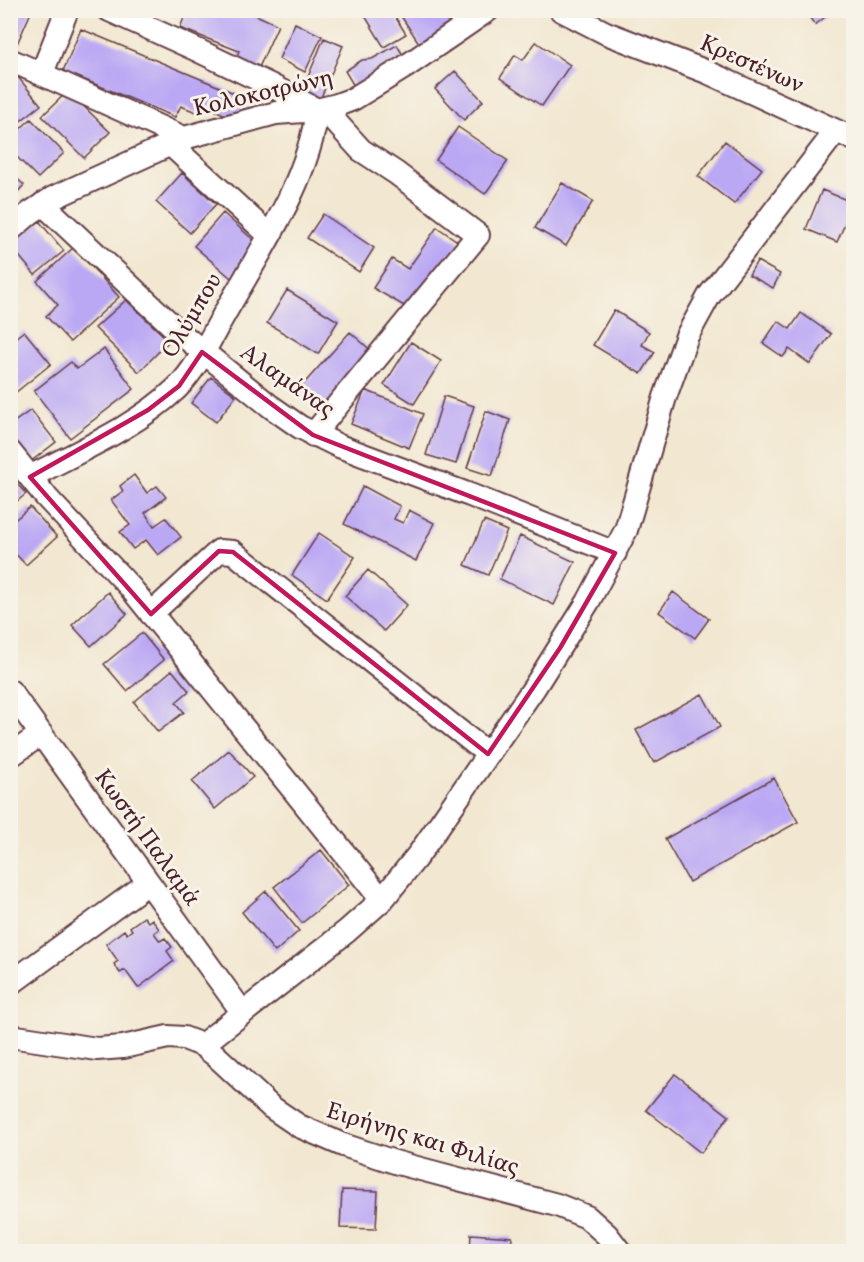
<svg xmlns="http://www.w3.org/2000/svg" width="864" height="1262" font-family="Vollkorn,serif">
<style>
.building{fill:#bba8f4}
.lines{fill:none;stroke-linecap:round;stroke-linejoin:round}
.minor-casing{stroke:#633d44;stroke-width:26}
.minor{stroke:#fff;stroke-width:22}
.marked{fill:none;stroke:#c2185b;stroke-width:4.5;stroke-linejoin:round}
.labels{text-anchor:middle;stroke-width:6;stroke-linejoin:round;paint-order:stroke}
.street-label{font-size:24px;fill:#4a1f2b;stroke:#f7f3e8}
</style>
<rect width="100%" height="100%" fill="#f7f3e8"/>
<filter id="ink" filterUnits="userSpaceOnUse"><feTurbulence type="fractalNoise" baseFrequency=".0167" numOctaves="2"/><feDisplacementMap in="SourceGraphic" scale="12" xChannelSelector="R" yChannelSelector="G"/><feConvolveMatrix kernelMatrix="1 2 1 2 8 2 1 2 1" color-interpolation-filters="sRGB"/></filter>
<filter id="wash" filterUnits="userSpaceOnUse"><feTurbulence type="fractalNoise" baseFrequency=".008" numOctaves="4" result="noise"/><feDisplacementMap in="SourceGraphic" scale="24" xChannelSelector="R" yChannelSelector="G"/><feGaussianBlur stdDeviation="1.35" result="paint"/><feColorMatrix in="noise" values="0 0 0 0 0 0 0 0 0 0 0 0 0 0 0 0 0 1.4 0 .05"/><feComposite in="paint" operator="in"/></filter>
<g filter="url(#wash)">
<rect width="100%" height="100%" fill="#f2e7d0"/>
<g id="blocks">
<path class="building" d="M10,10H32L16,46L10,44Z
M187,10H257L256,15L278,25L256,74L234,64L239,51L180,28Z
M391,10L406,34L384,47L362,11Z
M404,10H450L459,25L423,49L399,13Z
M804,10H834L815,25Z
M295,23L322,36L305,72L279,59Z
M81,29L246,98L238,120L205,106L201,114L181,106L175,117L63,71Z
M324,38L343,46L319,102L301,94Z
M536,42L570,65L542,106L500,78L515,55L523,60Z
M397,45L407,62L357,91L345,71L362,60L372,59Z
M455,71L483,101L464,120L435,89Z
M17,76L41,105L10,129V82Z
M68,91L110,132L84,158L42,116Z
M31,119L64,153L38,178L10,150V138Z
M458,127L508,161L485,194L436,160Z
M725,141L762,169L734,204L698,176Z
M10,172L24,185L10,200Z
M182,173L216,204L190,233L156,202Z
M562,183L593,201L566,246L535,228Z
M822,190L854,203L837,242L806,229Z
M223,213L259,245L231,278L194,246Z
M323,214L374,248L359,272L307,238Z
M39,221L64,251L35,275L10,245Z
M437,227L460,243L411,310L373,288L392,259L408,269Z
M74,247L119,297L70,342L46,316L58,305L37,281Z
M757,261L780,274L773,288L749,275Z
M287,290L338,321L318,354L267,323Z
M126,300L169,341L139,372L95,328Z
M614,310L649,332L642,345L655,352L641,374L593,345Z
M801,313L831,334L810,364L789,349L783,357L763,343L778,321L790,329Z
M24,331L51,364L10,397V342Z
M350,332L374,353L324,409L300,388Z
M411,342L441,361L414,404L384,385Z
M104,349L134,389L70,438L34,391L71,362L77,369Z
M211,377L236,396L216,422L191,403Z
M365,390L423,414L409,448L351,424Z
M444,396L474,406L456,464L426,455Z
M31,410L56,442L30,462L10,437V425Z
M486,411L510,420L492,476L467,468Z
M134,475L147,493L157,486L166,497L145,513L154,526L166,518L181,537L158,555L146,540L133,549L120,532L130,525L111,500L123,491L120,486Z
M10,476L26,494L10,507Z
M363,486L400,506L394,519L403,523L409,510L434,523L416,561L344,524Z
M30,507L57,537L26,565L10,548V524Z
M484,521L507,531L488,575L465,565Z
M319,533L355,557L327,599L292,575Z
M520,536L575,562L554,605L500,579Z
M368,570L407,605L384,631L345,596Z
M108,592L127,614L91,646L72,625Z
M673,592L709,619L695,638L659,612Z
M142,633L164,660L127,691L104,664Z
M172,670L189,691L176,702L184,712L158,732L134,702Z
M702,694L720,727L654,763L636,730Z
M229,750L253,777L215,809L192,781Z
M774,778L798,822L689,882L665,839Z
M321,850L349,885L302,923L274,887Z
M266,891L299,931L275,952L242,912Z
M144,917L148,922L152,919L159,929L154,933L160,941L165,938L172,947L167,951L174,961L138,988L125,970L120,973L114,964L118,961L106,944L124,930L127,934L132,930L130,927Z
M675,1074L729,1116L701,1153L646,1110Z
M342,1190L378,1191L376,1229L340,1228Z
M471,1234L512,1237L511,1251H470Z"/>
</g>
</g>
<g filter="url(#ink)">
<use href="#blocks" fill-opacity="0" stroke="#633d44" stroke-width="1.5"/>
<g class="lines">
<g class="minor-casing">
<path id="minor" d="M109,10L195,49L270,85L332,118L361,150L396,173L478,235L313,435
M561,10L606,33L707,72L854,139
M10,60L184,138
M42,73L67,10
M170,144L269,235
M43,204L180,333L270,406L300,427L339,446L470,495L615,553
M10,230L30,213L53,198L184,138L276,113L317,110L337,105L353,99L405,67L488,10
M10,452L47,498L130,587L382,900
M30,477C79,451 136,427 177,388C198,367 211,337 226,311C260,251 309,180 317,110
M151,614L219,551L233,552L488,754
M10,691L243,1013
M10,756L41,734
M10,984L148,883
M10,1036L97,1049L123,1047L168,1037L184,1038L202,1045L215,1055L271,1107L299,1126L343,1145L398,1163L557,1205L587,1217L607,1235L620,1252
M202,1045L347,931L382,900L419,854L534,688L588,602L626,530L665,397L687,336L709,296L836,131"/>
</g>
<use href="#minor" class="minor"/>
</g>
</g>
<path class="marked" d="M202,352L313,435L615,553L560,648L488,754L233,552L219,551L151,614L30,477L148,410L179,386Z"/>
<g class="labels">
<g class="street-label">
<text transform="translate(752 63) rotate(24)" y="8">Κρεστένων</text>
<text transform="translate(263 92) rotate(-13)" y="8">Κολοκοτρώνη</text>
<text transform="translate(191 315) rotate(-59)" y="8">Ολύμπου</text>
<text transform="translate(288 380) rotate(35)" y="8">Αλαμάνας</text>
<text transform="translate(148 837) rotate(54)" y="8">Κωστή Παλαμά</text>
<text transform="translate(423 1138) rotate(17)" y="8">Ειρήνης και Φιλίας</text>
</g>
</g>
<rect width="864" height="1262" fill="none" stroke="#f7f3e8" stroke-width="36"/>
</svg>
